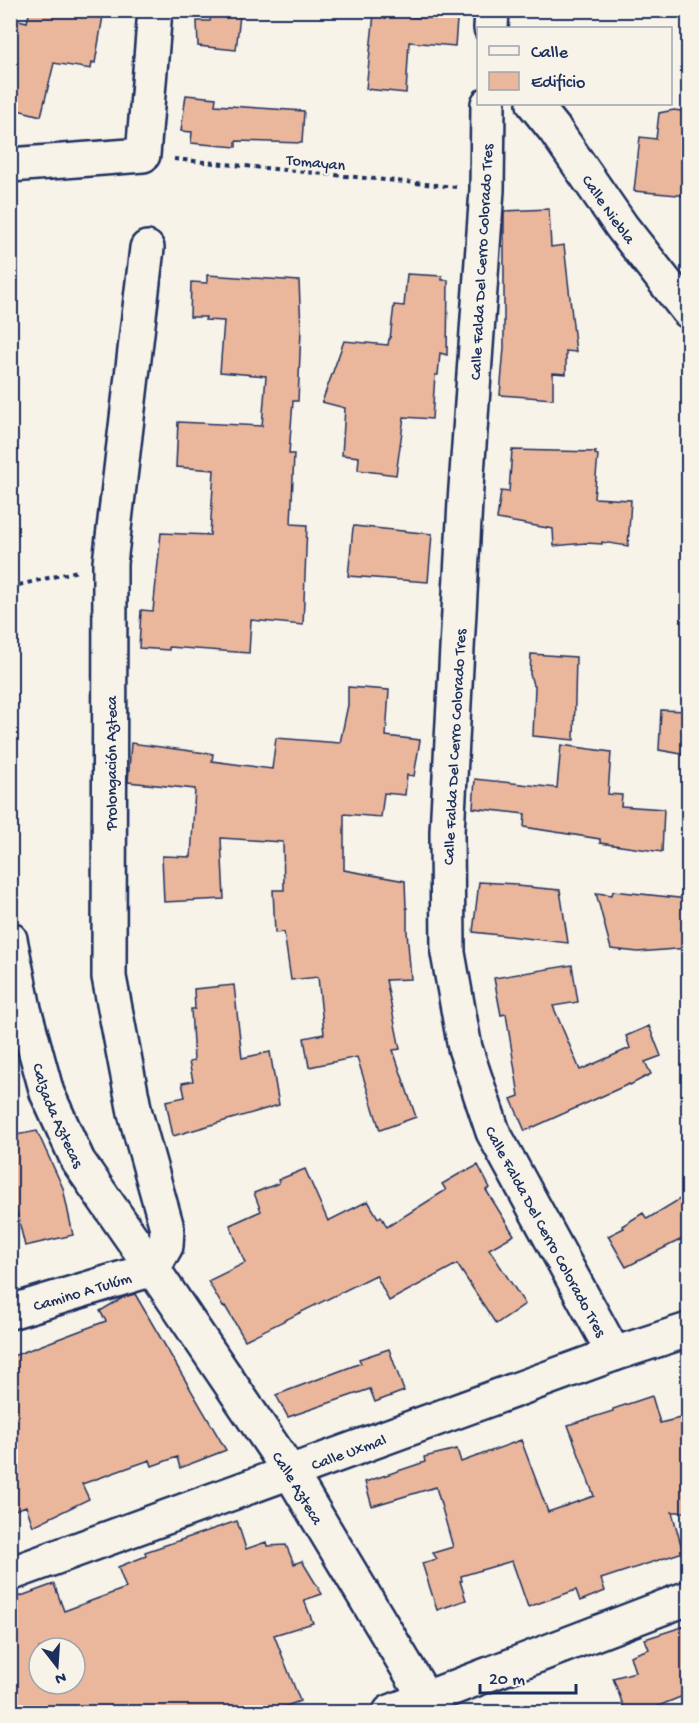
<svg xmlns="http://www.w3.org/2000/svg" width="699" height="1723" font-family="'Gochi Hand',sans-serif">
<style>
.building{fill:#eab79c;stroke:#1b2f5e;stroke-width:1.5;fill-rule:evenodd}
.lines{fill:none;stroke-linecap:round;stroke-linejoin:round}
.minor-casing{stroke:#1b2f5e;stroke-width:38}
.path{stroke:#1b2f5e;stroke-width:4;stroke-dasharray:4.5 4.5;stroke-linecap:butt}
.minor{stroke:#f7f3e8;stroke-width:33}
.labels{text-anchor:middle;stroke-width:4.5;stroke-linejoin:round;paint-order:stroke}
.street-label{font-size:16px;fill:#1b2f5e;stroke:#f7f3e8}
</style>
<rect width="100%" height="100%" fill="#f7f3e8"/>
<filter id="ink" filterUnits="userSpaceOnUse"><feTurbulence type="fractalNoise" baseFrequency=".0167" numOctaves="2"/><feDisplacementMap in="SourceGraphic" scale="12" xChannelSelector="R" yChannelSelector="G"/><feConvolveMatrix kernelMatrix="1 2 1 2 8 2 1 2 1" color-interpolation-filters="sRGB"/></filter>
<g filter="url(#ink)">
<path class="building" d="M30,10H104L95,63L92,62L91,69L54,63L41,116L10,108V18L27,22Z
M374,14L457,20L455,46L409,42L406,93L366,89Z
M240,15L236,50L198,46L197,21H210L211,16Z
M186,95L216,98L215,105L304,111L302,143L236,141V147L191,143L192,132L181,131Z
M674,110L688,112V196L634,191L640,137L656,139L659,113Z
M549,209L551,247L564,245L576,352L566,351V374L553,373V399L500,395L504,348V211Z
M407,274L442,276V280H448L447,355L440,353L438,375H435L432,419L404,417L396,475L358,470L359,457L342,455L345,408L322,402L344,341L388,345L389,339H390L394,305L404,306Z
M207,275L299,281L301,330L298,401H293L289,454H294L291,524L307,525L303,625L251,620L249,653L169,647V650L139,648L141,610L153,611L161,533L210,535L214,470L176,467L178,422L262,426L266,376L220,372L224,321L205,320L206,317H190L191,282L207,283Z
M512,450L596,452L595,454L598,455L594,498L631,500L628,546L602,542V544L586,543L554,546L553,529L497,519L501,491L509,492Z
M354,526L432,534L428,582L348,576L353,528Z
M531,654L576,657L574,740L533,736L535,686L533,685L530,674Z
M348,687L389,690L386,736L420,740L414,776L407,775L405,795L384,793L381,817L344,814V870L405,881L406,908H407V932L411,979L386,980L400,1049L393,1050L416,1117L380,1130L357,1057L309,1067L304,1038L324,1034L318,977L291,980L284,932L275,933L273,890H284L283,842L221,838L224,899L164,902L162,856L191,857L195,789L128,782L131,743L213,754L212,761L272,769L276,738L340,743L348,705Z
M661,710L688,711V755L659,750Z
M561,745L611,752L608,794L622,795L621,806L664,809L662,852L600,843V839L524,827L525,814L473,808L475,779L557,788Z
M479,882L517,884V886L560,890L568,943L473,932Z
M613,891L688,899V948L638,952L611,949L596,893L612,895Z
M572,965L578,1002L553,1006L580,1070L630,1048L626,1036L649,1026L661,1056L645,1062L651,1074L630,1085L629,1084L525,1131L511,1099L519,1096L506,1014L501,1015L494,978Z
M234,985L242,1058L270,1052L279,1105L173,1136L166,1101L185,1097L182,1083L193,1081L189,1062L194,1061L191,1009H195L194,989Z
M37,1131L63,1188L73,1235L25,1246L17,1213L10,1215V1136Z
M478,1165L490,1188L486,1190L514,1235L489,1249L525,1304L496,1324L457,1264L389,1301L376,1275L245,1340L225,1306L223,1307L208,1281L245,1263L230,1225L261,1211L254,1193L279,1183L278,1180L305,1169L328,1221L368,1201L378,1218L381,1216L387,1227L446,1190L442,1184L466,1170L467,1171Z
M688,1194V1236L626,1267L608,1236L624,1228L622,1226L643,1213L647,1219Z
M135,1294L226,1450L180,1468L177,1457L152,1466L150,1460L82,1484L89,1499L33,1526L26,1506L10,1512V1357L106,1321L100,1311L124,1297Z
M389,1349L404,1391L375,1402L370,1389L288,1417L276,1395L361,1363L359,1359Z
M652,1396L660,1423L688,1416V1512H672L683,1552L601,1579L605,1591L580,1601L576,1590L528,1607L512,1561L461,1576L462,1581H460L466,1600L437,1610L422,1563L437,1559L433,1553L453,1547L436,1487L372,1506L365,1482L425,1462L424,1457L457,1449L461,1462L521,1440L548,1512L594,1496L568,1425L613,1411V1409Z
M237,1521L246,1549L266,1542L267,1546L286,1545L294,1564L302,1561L322,1594L304,1600L313,1623L274,1635L300,1701L267,1713H10V1600L54,1584L64,1611L126,1588L118,1567L146,1556L145,1552ZM39,1648H75V1684H39Z
M688,1625V1694L641,1713H626L613,1678L635,1672L630,1656L649,1649L645,1639Z"/>
<g class="lines">
<g class="minor-casing">
<g id="minor">
<path d="M491,28L492,10"/>
<path id="s1" d="M488,104L487,190L465,502L447,832L448,953L465,1048L493,1132L614,1354"/>
<path id="s2" d="M534,104L555,130L622,227L688,311"/>
<path d="M10,165L143,155L155,10"/>
<path d="M147,248L110,563L109,977L135,1113L167,1228L166,1246L153,1269"/>
<path id="s3" d="M10,939L24,1009L47,1093L78,1161L153,1269L290,1472L434,1712"/>
<path id="s4" d="M10,1312L153,1269"/>
<path id="s5" d="M10,1574L614,1354L688,1330"/>
<path d="M390,1712L688,1598"/>
</g>
</g>
<path class="path" d="M174,159L456,187
M10,587L78,571"/>
<use href="#minor" class="minor"/>
</g>
</g>
<g class="labels">
<g class="street-label">
<text transform="translate(316 161) rotate(6)" y="6">Tomayan</text>
<text dy="6" stroke="none"><textPath href="#s2" startOffset="129">Calle Niebla</textPath></text>
<text transform="translate(480 262) rotate(-87)" y="6">Calle Falda Del Cerro Colorado Tres</text>
<text transform="translate(453 747) rotate(-87)" y="6">Calle Falda Del Cerro Colorado Tres</text>
<text transform="translate(110 763) rotate(-90)" y="6">Prolongación Azteca</text>
<text dy="6" stroke="none"><textPath href="#s3" startOffset="183">Calzada Aztecas</textPath></text>
<text dy="6" stroke="none"><textPath href="#s1" startOffset="1148">Calle Falda Del Cerro Colorado Tres</textPath></text>
<text dy="6" stroke="none"><textPath href="#s4" startOffset="75">Camino A Tulúm</textPath></text>
<text dy="6" stroke="none"><textPath href="#s5" startOffset="360">Calle Uxmal</textPath></text>
<text dy="6" stroke="none"><textPath href="#s3" startOffset="627">Calle Azteca</textPath></text>
</g>
</g>
<rect width="699" height="1723" fill="none" stroke="#f7f3e8" stroke-width="36"/>
<rect x="18" y="18" width="663" height="1687" fill="none" stroke="#1b2f5e" stroke-width="2" filter="url(#ink)"/>
<rect x="477" y="27" width="195" height="78" fill="#f7f3e8" stroke="#9fa5b1" stroke-width="1.5"/>
<rect x="489" y="46" width="30" height="9" fill="#f7f3e8" stroke="#9fa5b1" stroke-width="1.5"/>
<text x="531" y="57" font-size="18" fill="#1b2f5e">Calle</text>
<rect x="489" y="72" width="30" height="18" fill="#eab79c" stroke="#9fa5b1" stroke-width="1.5"/>
<text x="531" y="87" font-size="18" fill="#1b2f5e">Edificio</text>
<g transform="translate(57 1666) rotate(163)"><circle r="28" fill="#f7f3e8" stroke="#9fa5b1" stroke-width="1.5"/>
<path d="M0-4.5L10 22L0 15L-10 22Z" fill="#1b2f5e"/>
<text y="-9" font-size="16" font-weight="bold" text-anchor="middle" fill="#1b2f5e">N</text>
</g>
<path d="M480 1684v9h96v-9" fill="none" stroke="#1b2f5e" stroke-width="3"/>
<text x="489" y="1684" font-size="18" fill="#1b2f5e" stroke="#f7f3e8" stroke-width="4.5" paint-order="stroke">20 m</text>
</svg>
